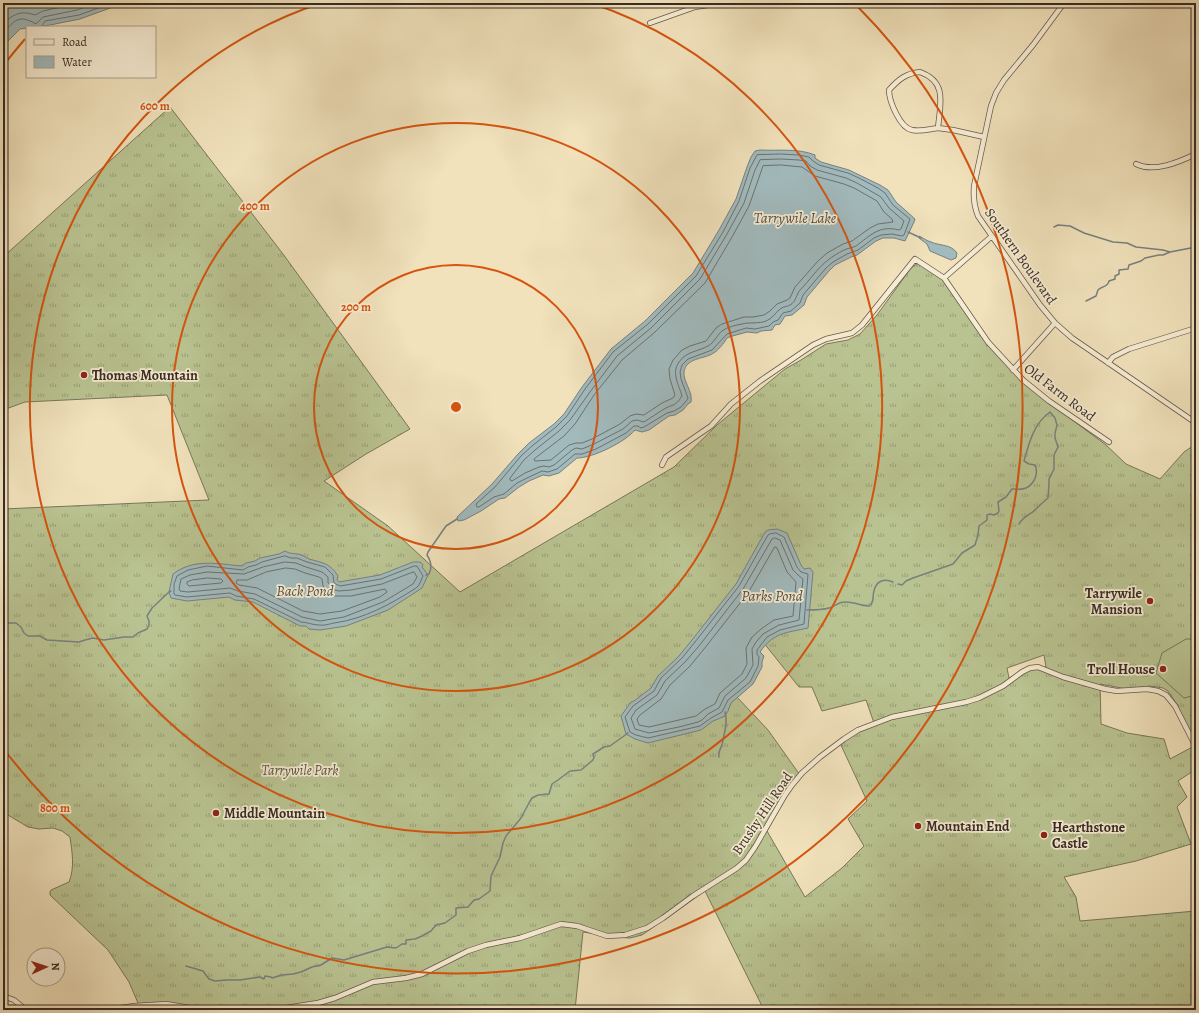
<svg xmlns="http://www.w3.org/2000/svg" width="1199" height="1013" font-family="Alegreya,serif">
<style>
.grass{fill:url(#grass-tufts);stroke:#78775b;fill-rule:evenodd}
.garden{fill:#b9c391;stroke:#78775b}
.water{fill:#a1babd;stroke:#778180}
.lines{fill:none;stroke-linecap:round;stroke-linejoin:round}
.shore{stroke:#6c7271;stroke-width:1}
.stream{stroke:#778180;stroke-width:1.5}
.minor-casing{stroke:#66594b;stroke-width:6}
.minor{stroke:#f6ecd3;stroke-width:4.5}
.ring{fill:none;stroke:#d6540e;stroke-width:2}
.poi-dot{fill:#8f2418;stroke:#f6ecd3;stroke-width:1.5}
.labels{text-anchor:middle;stroke-width:3.5;stroke-linejoin:round;paint-order:stroke}
.street-label{font-size:14px;fill:#372b25;stroke:#f6ecd3}
.poi-label{font-size:14px;font-weight:bold;fill:#372b25;stroke:#f6ecd3;text-anchor:start}
.park-label{font-size:14px;font-style:italic;fill:#585140;stroke:#f6ecd3}
.water-label{font-size:15px;font-style:italic;fill:#524f4b;stroke:#f6ecd3}
.centre{fill:#d6540e;stroke:#f6ecd3;stroke-width:2}
.ring-label{font-size:12px;text-anchor:middle;font-weight:bold;fill:#d6540e;stroke:#f6ecd3;stroke-width:3.5;stroke-linejoin:round;paint-order:stroke}
</style>
<defs>
<pattern id="grass-tufts" width="24" height="20" patternUnits="userSpaceOnUse"><rect width="24" height="20" fill="#b9c391"/><path d="M3 7l-1-3M5 7V3M7 7l1-3M15 17l-1-3M17 17v-4M19 17l1-3" fill="none" stroke="#979f76"/></pattern>
</defs>
<rect width="100%" height="100%" fill="#f1e2bc"/>
<filter id="stains"><feTurbulence type="fractalNoise" baseFrequency=".005" numOctaves="4"/><feColorMatrix values="0 0 0 0 .2 0 0 0 0 .09 0 0 0 0 .02 0 0 0 .5 -.17"/></filter>
<radialGradient id="worn" r=".72"><stop offset=".6" stop-color="#630" stop-opacity="0"/><stop offset="1" stop-color="#630" stop-opacity=".3"/></radialGradient>
<path class="grass" d="M170,107L283,254L410,429L366,454L324,481L388,526L460,592L674,467L717,425L785,369L801,360L826,344L848,340L860,334L877,315L911,268L918,263L946,280L975,326L1013,367L1051,404L1106,445L1126,464L1160,479L1184,452L1196,444V735H1192L1176,703L1168,691L1163,688L1150,686L1127,689L1100,684L1101,724L1127,733L1164,739L1170,759L1196,745V769L1178,781L1187,797L1177,807L1191,844L1136,861L1064,877L1076,897L1080,921L1196,911V1010H764L705,891L642,935L630,938L616,937L583,932L575,1010H141L129,982L108,950L50,895V892L51,890L69,882C75,867 72,852 70,837L62,831L53,828L39,829L28,827L3,812V509L209,500L167,395L25,402L3,410V257ZM763,642L799,687H812L822,711L866,700L874,723L840,743L867,801L848,819L864,846L842,868L805,897L767,831L795,781L800,775L768,730L735,695ZM1044,655L1046,667L1024,671L1009,678L1007,668Z"/>
<path class="garden" d="M1186,639H1196V695L1184,698L1156,673L1162,653Z"/>
<path class="water" d="M3,3H124L80,19L50,25L20,29L3,46Z
M760,150C779,151 798,148 815,155V158L821,162L849,170L880,185L888,190L896,202L915,219L914,222L905,241L894,238H883L876,241L857,255L851,257L835,265L829,271L807,297L804,305L792,315L785,316L780,324L775,325L772,330L761,331L757,333L747,332L729,337L727,338C724,343 718,351 712,354C703,359 686,358 684,372C683,382 693,391 691,402L688,404L683,410L675,415L669,416L649,430L642,432L635,430C625,442 593,458 577,458L559,473L549,476L543,475L529,481L519,487L505,498L499,499L481,511L464,520L458,521L457,517L492,484L518,454L529,443L554,424L564,414L582,387L611,349L645,321L693,273L719,230L736,199L747,167L751,157L755,151Z
M919,236C923,238 927,241 931,242C940,246 951,244 957,253L956,258L951,260L930,251L927,244L919,238Z
M777,529L787,533L801,565L804,569L810,568L813,572L808,628C786,633 774,632 760,652L764,656L762,662V667L753,684L731,703L728,711L725,716L713,721L701,730L648,743L635,739L626,734L621,716L631,702L634,701L651,688L658,676L679,656L692,640L736,584L765,532L768,530Z
M285,551C290,554 293,553 297,554C301,554 305,557 309,559C323,563 330,563 338,576L337,580L339,582L380,575L413,562C417,562 421,561 423,565L422,567L428,575L422,588L388,610L346,626L320,630L309,629L306,626H300L253,602L235,600L229,597L187,601L171,598L169,592L173,574C194,558 218,564 242,566L246,563L255,561L260,558L279,554Z"/>
<g class="lines">
<path class="shore" d="M3,24C13,14 21,10 35,15L43,11L79,3
M42,27L43,24L45,21L79,15L112,3
M3,33C15,20 19,14 36,24L43,17L77,10L97,3
M781,154L799,155L809,157L813,161L819,165L848,173L859,178L878,188L885,193L893,205L910,219L904,235L902,236L892,234L881,235L874,238L858,250L847,254L833,262L826,268L803,295L800,303L791,311L783,313L778,320L773,322L769,326L755,329L746,328L727,334L712,350L688,359L682,365L680,372L681,379L688,398L687,400L681,407L674,411L667,413L644,427L641,428L638,426H634L626,433L596,449L582,454H575L557,469L548,472L542,471L527,478L517,483L504,494L494,497L479,507H477L476,504L495,487L521,456L532,446L556,427L567,416L585,389L613,352L648,324L696,276L723,232L739,201L750,168L757,155Z
M781,159L799,160L806,161L810,166L817,170L846,178L857,183L881,197L889,208L904,221L901,229L899,230C879,225 871,235 856,246C852,248 848,248 844,250C832,256 823,263 814,274C809,280 805,285 800,290C796,295 796,302 790,305C787,307 783,306 779,310C775,313 772,319 766,321C759,324 749,322 742,324C736,325 727,327 722,331C717,335 714,343 708,346C697,352 687,351 679,362C671,373 679,385 682,396C675,407 673,404 664,409C657,413 651,418 644,422L637,420L632,421L623,429L594,444L582,449L576,448L572,450L554,465L549,467L544,466L539,467L525,473L512,481L510,480V478L524,460L535,450L559,431L570,420L590,392L617,356L651,328L700,279L727,234L744,203L755,170L760,160Z
M781,165L802,167L815,176L844,184L854,188L877,201L884,212L892,219L893,222L878,224L870,228L852,241L843,244L827,253L818,261L795,287L790,298L787,300L777,304L770,311L764,315L753,317H744L722,324L716,328L706,341L690,346L682,350L673,360L669,369L670,379L675,395L673,398L662,403L644,415L636,414L630,416L620,424L592,439L582,443H576L569,445L551,460L535,461L534,459L564,436L575,424L594,395L622,360L655,332L705,283L732,237L749,206L763,166Z
M776,533L784,537L797,567L801,572L808,574L804,624L780,630L767,637L757,650V654L759,657L758,666L750,682L728,700L722,712L711,718L700,726L648,738L636,735L630,732L625,717L633,706L654,691L661,678L682,658L695,642L739,586L768,535L770,534Z
M775,538L780,540L793,570L798,575L803,579L799,620L779,625L763,634L756,642L752,649L753,665L746,678L725,696L719,708L708,714L702,720L698,722L679,727L649,733L635,729L631,718L636,710L657,695L665,681L685,662L699,646L743,589L772,539Z
M775,547L777,548L787,572L796,582L793,616L774,620L761,629L752,637L746,648L747,664L742,674L720,693L715,704L705,709L696,716L649,727L639,725L637,719L640,715L661,699L670,685L690,666L704,649L748,593Z
M285,556L291,558H297L307,562L325,567L333,575L334,583L340,586L381,579L414,566H417L423,576L419,585L416,588C391,604 364,619 334,623C329,624 324,626 319,625C312,625 307,622 301,622L254,599L236,596L230,593L187,597L175,595L174,594V584L177,576L188,570L207,566L243,570L248,567L256,565L262,562Z
M285,562L296,563L306,567L322,572L328,577V583L335,590L339,591L351,590L382,584L413,572H414L417,577L413,584L383,602L344,617L320,621L302,617L255,594L238,591L230,588L188,592L180,591L179,589L181,579L190,575L207,572L244,574L263,567Z
M286,568L295,569L305,573L319,577L322,579L323,586L326,590L331,595L336,596H351L385,589L387,592L380,597L342,611L320,614L303,611L257,588L239,585L236,583L237,580H247L266,572Z
M208,578L221,579L223,581L221,583L189,586L187,584V582L192,580Z"/>
<path class="stream" d="M1054,227L1058,225L1070,226L1084,233L1113,242L1127,243L1136,247L1163,250L1170,252L1196,247
M908,232L921,238
M1086,301L1096,296L1098,290C1102,286 1108,287 1109,281L1115,279V276L1119,274V270L1128,269L1129,265L1141,261L1145,258L1159,255H1163L1170,252
M426,575L429,574C432,568 431,561 427,555L428,552L446,526L457,519
M898,584L902,585L906,581L913,578L953,564L962,553L975,545L978,535L979,526L987,520V515L990,514L994,515L998,513L999,511L998,502L1006,497L1012,489C1016,489 1022,490 1026,488C1034,484 1039,474 1035,465L1029,464L1024,461C1029,443 1034,423 1050,412L1055,418L1057,425L1055,433V438L1058,447L1054,455V469L1049,479V484L1048,498C1043,502 1040,505 1036,509C1030,516 1025,514 1019,524
M807,610C814,610 822,610 829,608C835,607 838,602 844,602C852,601 860,606 869,606C875,602 872,597 874,591C876,581 884,578 893,582
M3,623H16L21,627L24,633L28,636H40L47,640L79,642L85,640L93,638L104,640L124,637H133L138,633L147,629L149,625V621L147,616L152,608L169,592L171,591
M719,757C718,752 720,750 722,745C724,733 728,724 725,712
M186,966L203,971L209,979L215,981L227,980H240L260,977L264,979L265,976L271,977L272,978L282,975L293,974L301,972L312,967L321,965L332,958L344,960L387,947L396,948L402,944H406V940L415,939L422,936L431,931L436,925L445,923L456,915V908L468,907L474,900L479,899L490,891L491,876L500,857L503,843L506,836L521,818L529,803L532,798L538,795L549,794L552,784L558,780L570,771L581,770L593,760L594,757L593,754L604,747L610,746L628,733"/>
<g class="minor-casing">
<path id="minor" d="M1064,3L1033,45L1004,80L996,93L991,106L974,186C973,198 974,206 978,216L1040,305L1055,323L1072,338L1091,351L1196,423
M650,23L695,7L720,3
M920,72C948,82 940,105 938,128C929,129 921,132 912,130C900,128 889,101 889,90C898,80 906,73 920,72Z
M938,128L953,130L984,137
M1136,164C1154,173 1179,162 1196,154
M944,278L992,236
M1108,363L1113,357L1129,349L1196,328
M1013,370L1055,323
M662,465L666,457L711,426L731,404L760,381L813,345L826,339L852,333L862,325L915,259L944,278L988,342L1023,380L1049,401L1109,442
M3,996L14,1000L26,1010
M107,1010L134,1006L166,1004L202,1010
M273,1010L318,1003L335,998L373,982L406,978L422,974L468,951L486,945L520,938L561,924L577,926L607,936L625,935L647,928L663,918L693,896L737,868L746,860L755,847L785,795L792,785L802,773L820,757L844,739L858,730L892,717L966,702L979,698L1003,686L1022,672L1030,668L1038,667L1063,677L1105,689L1117,691L1147,689L1158,691L1166,695L1175,706L1196,747"/>
</g>
<use href="#minor" class="minor"/>
</g>
<g class="ring">
<circle cx="456" cy="407" r="142"/>
<circle cx="456" cy="407" r="284"/>
<path d="M591 3A426 426 0 1 1 321 3"/>
<path d="M3 66A567 567 0 0 1 25 39M857 6A567 567 0 1 1 3 748"/>
</g>
<g class="poi-dot">
<circle cx="84" cy="375" r="4"/>
<circle cx="1150" cy="601" r="4"/>
<circle cx="1163" cy="669" r="4"/>
<circle cx="216" cy="813" r="4"/>
<circle cx="918" cy="826" r="4"/>
<circle cx="1044" cy="835" r="4"/>
</g>
<g class="labels">
<g class="street-label">
<text transform="translate(1021 256) rotate(55)" y="5">Southern Boulevard</text>
<text transform="translate(1060 392) rotate(37)" y="5">Old Farm Road</text>
<text transform="translate(762 813) rotate(-56)" y="5">Brushy Hill Road</text>
</g>
<g class="poi-label">
<text x="92" y="380">Thomas Mountain</text>
<text x="1142" y="598" text-anchor="end">Tarrywile<tspan x="1142" dy="16">Mansion</tspan></text>
<text x="1155" y="674" text-anchor="end">Troll House</text>
<text x="224" y="818">Middle Mountain</text>
<text x="926" y="831">Mountain End</text>
<text x="1052" y="832">Hearthstone<tspan x="1052" dy="16">Castle</tspan></text>
</g>
<g class="park-label">
<text x="300" y="775">Tarrywile Park</text>
</g>
<g class="water-label">
<text x="795" y="223">Tarrywile Lake</text>
<text x="305" y="596">Back Pond</text>
<text x="772" y="601">Parks Pond</text>
</g>
</g>
<circle cx="456" cy="407" r="6" class="centre"/>
<g class="ring-label">
<text x="155" y="110">600 m</text>
<text x="255" y="210">400 m</text>
<text x="356" y="311">200 m</text>
<text x="55" y="812">800 m</text>
</g>
<rect width="1199" height="1013" fill="none" stroke="#f1e2bc" stroke-width="16"/>
<rect x="4" y="4" width="1191" height="1005" fill="none" stroke="#372b25" stroke-width="2"/>
<rect x="8" y="8" width="1183" height="997" fill="none" stroke="#372b25"/>
<rect x="26" y="26" width="130" height="52" fill="#f6ecd3" stroke="#aa9f8d"/>
<rect x="34" y="39" width="20" height="6" fill="#f6ecd3" stroke="#aa9f8d"/>
<text x="62" y="46" font-size="12" fill="#372b25">Road</text>
<rect x="34" y="56" width="20" height="12" fill="#a1babd" stroke="#aa9f8d"/>
<text x="62" y="66" font-size="12" fill="#372b25">Water</text>
<g transform="translate(46 967) rotate(87)"><circle r="19" fill="#f6ecd3" stroke="#aa9f8d"/>
<path d="M0-3L7 15L0 10L-7 15Z" fill="#8f2418"/>
<text y="-6" font-size="11" font-weight="bold" text-anchor="middle" fill="#372b25">N</text>
</g>
<rect width="100%" height="100%" filter="url(#stains)"/>
<rect width="100%" height="100%" fill="url(#worn)"/>
</svg>
